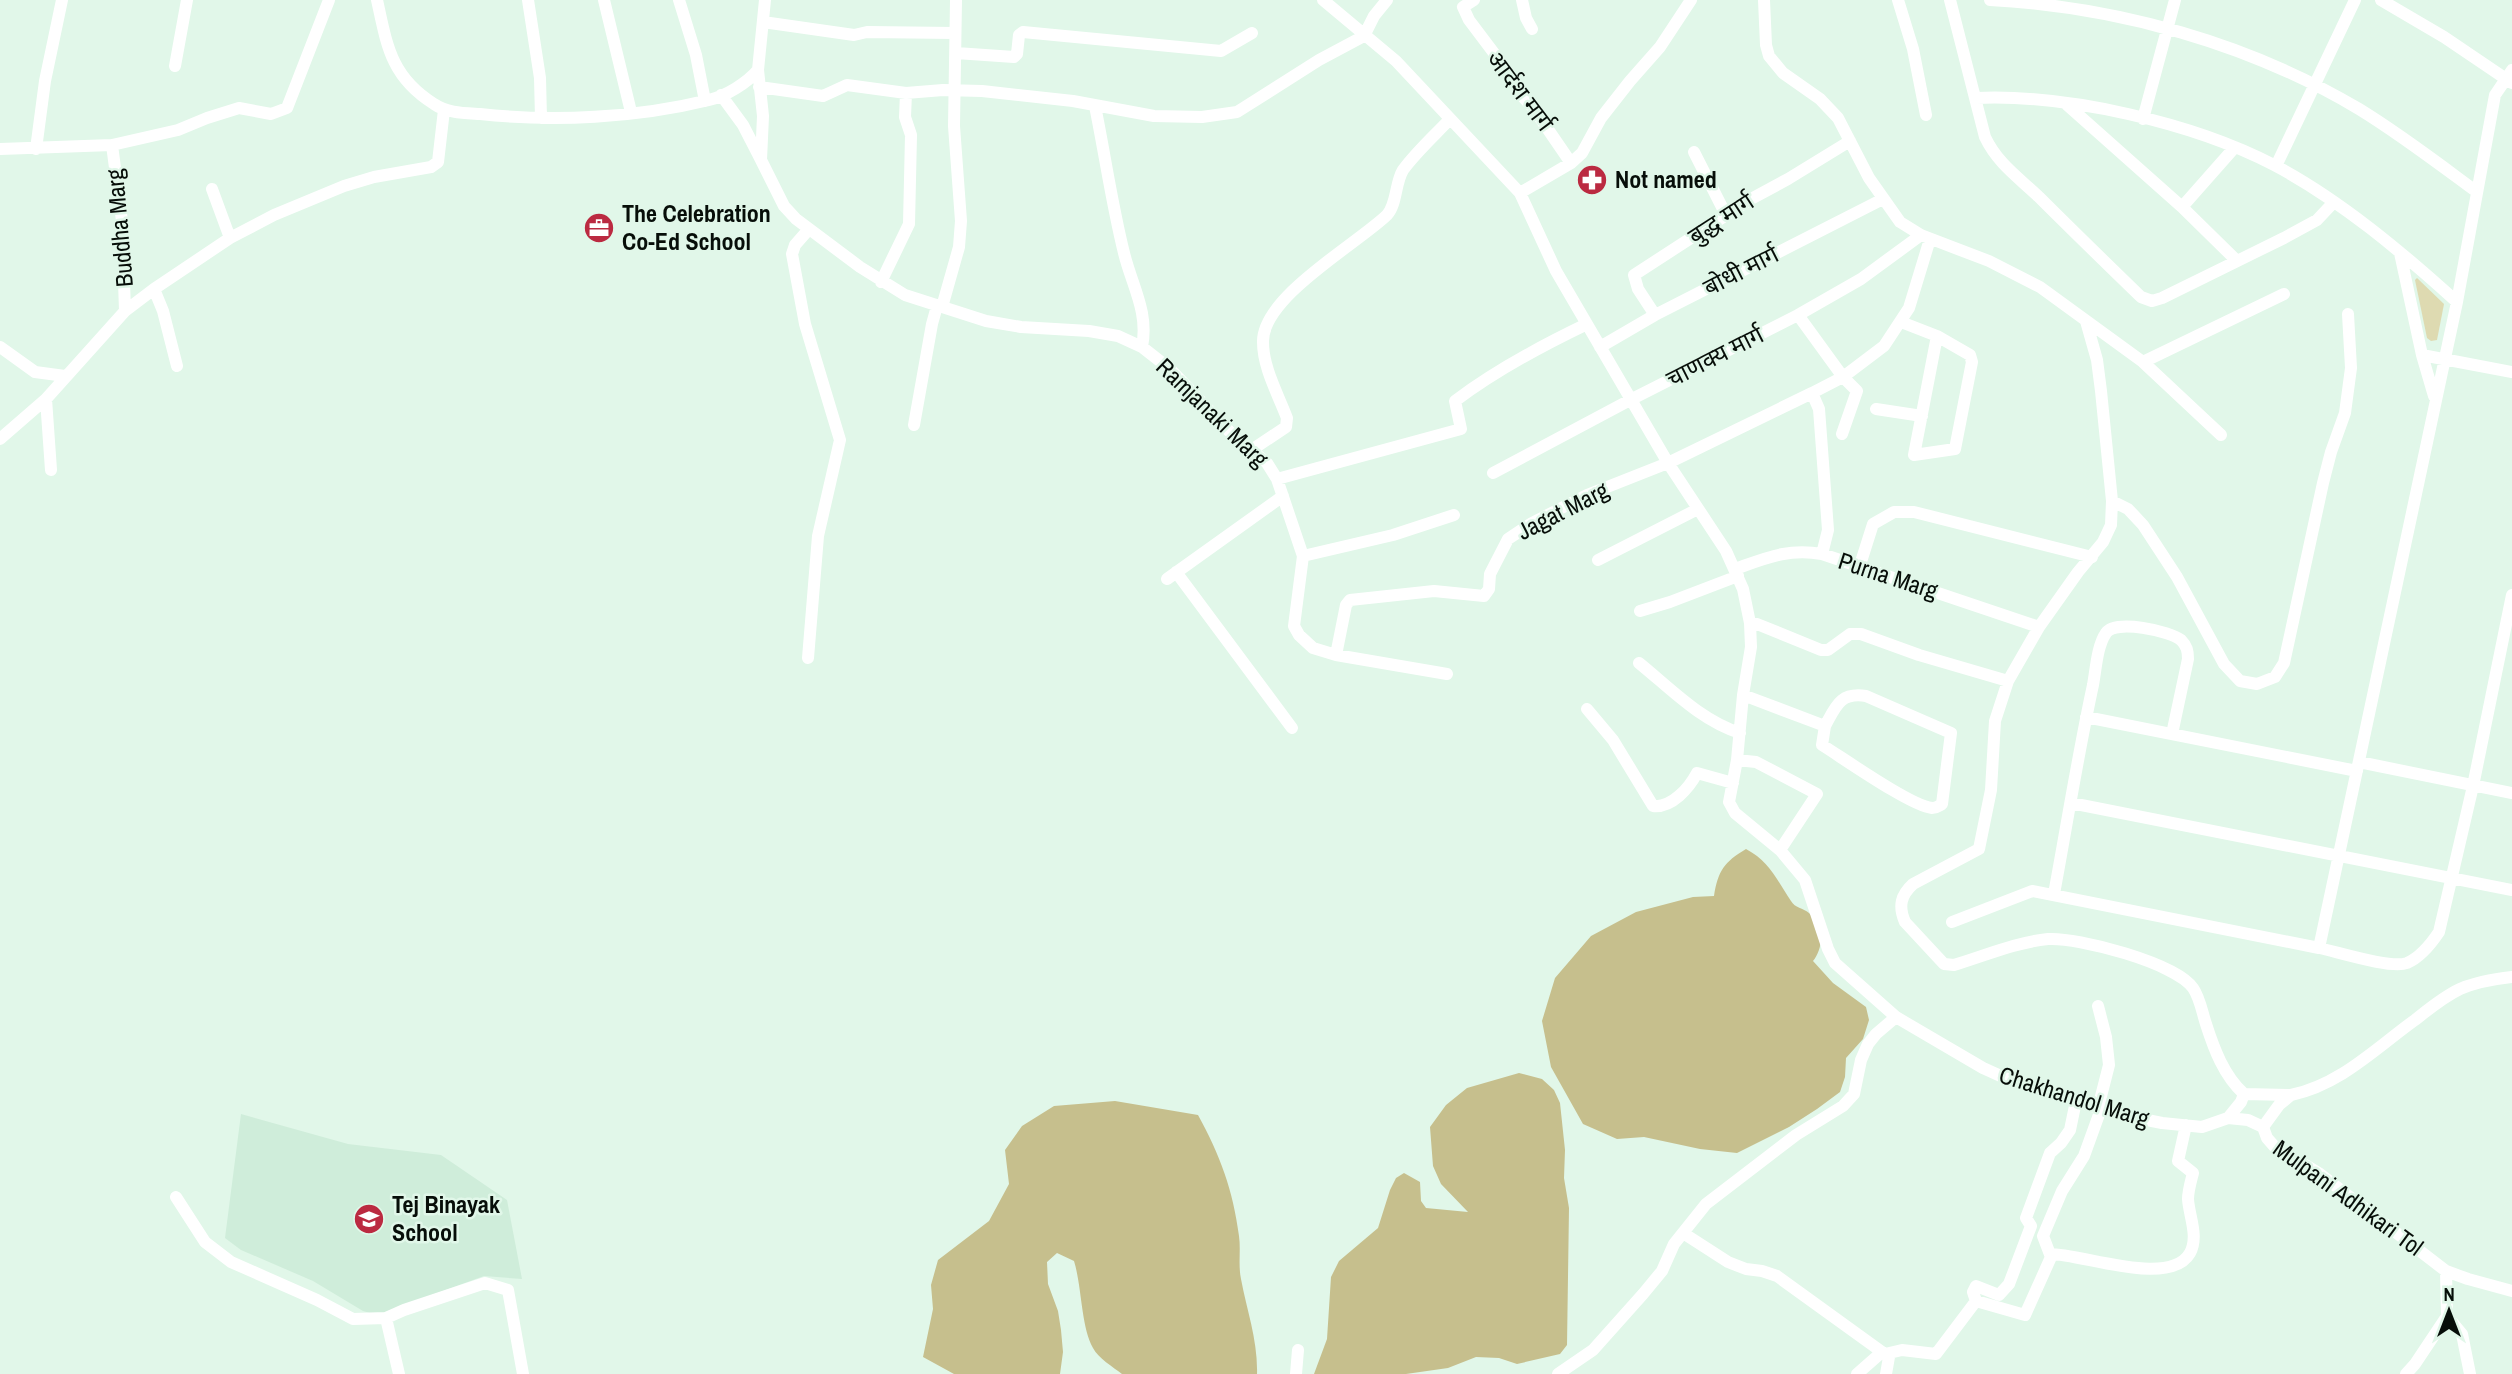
<svg xmlns="http://www.w3.org/2000/svg" width="2512" height="1374" font-family="'Archivo Narrow','Noto Sans Devanagari',sans-serif">
<style>
.built{fill:#cfedda}
.green{fill:#dedab1}
.forest{fill:#c6bf8d}
.lines{fill:none;stroke-linecap:round;stroke-linejoin:round}
.minor{stroke:#fff;stroke-width:12}
.labels{text-anchor:middle;stroke-width:5;stroke-linejoin:round;paint-order:stroke}
.street-label{font-size:24px;fill:#070e09;stroke:#e1f7e9}
.poi-label{font-size:24px;font-weight:bold;fill:#070e09;stroke:#e1f7e9;text-anchor:start}
</style>
<rect width="100%" height="100%" fill="#e1f7e9"/>
<path class="built" d="M241,1114L348,1144L441,1155L507,1200L522,1279L484,1276L377,1315L363,1311L313,1281L241,1250L225,1238Z"/>
<path class="green" d="M2417,278L2444,304L2437,340L2431,341L2427,338L2415,280Z"/>
<path class="forest" d="M1746,849C1769,861 1777,880 1791,901C1795,908 1803,908 1809,913C1824,926 1824,947 1813,961L1833,983L1866,1007L1869,1020L1863,1039L1846,1058L1845,1077L1840,1092L1817,1109L1789,1127L1737,1153L1700,1149L1644,1137L1617,1139L1583,1124L1551,1067L1542,1021L1555,978L1591,936L1636,912L1693,897L1714,896C1718,871 1724,862 1746,849Z
M1519,1073L1542,1079L1554,1090L1560,1103L1565,1150L1564,1178L1569,1208L1567,1345L1560,1354L1517,1364L1499,1358L1476,1357L1448,1368L1406,1374H1314L1327,1339L1331,1277L1339,1261L1378,1228L1390,1190L1396,1178L1404,1173L1420,1182L1421,1201L1426,1208L1468,1212L1441,1184L1433,1166L1430,1127L1446,1105L1467,1088Z
M1115,1101L1198,1115C1220,1155 1233,1190 1239,1236C1241,1250 1238,1265 1241,1279C1247,1311 1258,1341 1257,1374H1122C1113,1367 1098,1358 1093,1348C1081,1327 1082,1287 1074,1261L1057,1253L1047,1262L1048,1284L1058,1311L1061,1330L1063,1352L1060,1374H954L923,1357L933,1309L931,1285L938,1260L989,1221L1009,1184L1005,1150L1022,1126L1054,1106Z"/>
<g class="lines">
<path class="minor" d="M377,0C387,46 391,77 434,104C447,113 464,113 480,114C554,122 636,118 709,100C726,96 747,83 758,70
M528,0L540,78L541,118
M604,0L631,112
M679,0L696,55L705,101
M765,0L758,70L763,116L761,160L784,206L796,219L860,267L905,295L986,321L1021,327L1089,331L1118,336L1142,347L1170,369L1229,431L1267,463L1277,479L1303,556L1294,626L1299,635L1313,648L1336,655L1447,674
M1323,0L1396,61L1520,193L1556,271L1668,463L1726,551L1743,589L1750,623L1751,647L1743,695L1737,760L1729,802L1735,813L1780,850L1805,880L1828,949L1835,963L1896,1017L1983,1068L2014,1082L2117,1114L2162,1123L2202,1127L2228,1118
M1474,0L1463,7L1469,20L1512,77L1523,97L1534,109L1571,163
M1522,0L1526,18L1532,29
M1764,0L1766,45L1769,56L1783,73L1820,99L1838,118L1869,178L1900,222L1921,235L1989,261L2040,287L2143,362L2221,435
M1898,0L1913,49L1926,115
M1950,0L1985,137C1998,164 2018,177 2039,197C2073,231 2107,264 2141,297L2152,301L2162,298L2284,238L2317,220L2333,203
M1990,0C2118,7 2248,43 2359,109C2400,134 2439,164 2477,192
M2381,0L2444,37L2512,83
M763,22L854,35L867,32L955,33
M1364,36L1374,16L1387,0
M956,53L1014,57L1017,54L1019,35L1023,32L1221,51L1252,33
M175,66L187,0
M759,87L823,96L847,85L906,93L943,90L982,91L1073,101L1154,116L1202,117L1237,112L1319,60L1364,36
M721,95L743,125L761,160
M1976,98C2068,94 2193,123 2274,165C2339,199 2403,253 2457,302
M2065,103L2182,207L2237,261
M1095,106C1105,155 1112,205 1124,253C1132,286 1149,312 1142,347
M2143,119L2175,0
M112,145L122,221L125,311
M0,149L112,145L178,130L207,118L239,108L271,114L287,108L329,0
M36,149L45,81L62,0
M1694,152L1726,215
M2276,166L2355,0
M212,189L230,238
M1520,193L1571,163L1582,153L1601,118L1630,81L1660,47L1691,0
M2182,207L2235,147
M2400,253L2422,355L2434,396
M881,282L909,224L911,135L905,117L906,93
M154,289L163,311L177,366
M942,307L959,247L961,221L954,126L956,0
M1655,315L1638,289L1634,275L1751,199L1788,179L1850,141
M1798,315L1843,377L1857,391L1842,434
M2086,321L2097,360L2101,391L2112,501L2111,525L2103,542L2078,572L2039,627L2008,681L1995,721L1991,790L1979,849L1913,884C1901,895 1898,906 1905,922L1944,964L1954,965C1984,956 2017,942 2048,939C2078,937 2176,963 2193,988C2200,998 2202,1012 2206,1024C2214,1049 2224,1076 2244,1094
M1901,322L1937,336L1914,455L1955,449L1972,362L1970,355L1937,336
M0,347L35,372L65,376
M1600,347L1655,315L1883,199
M2422,355L2512,372
M2143,362L2284,294
M1812,393L1819,409L1828,530L1822,554
M46,399L51,470
M1876,409L1922,416
M914,425L932,324L937,306
M0,439L46,399L125,311L154,289L230,238L274,215L344,186L374,177L431,167L438,162L444,110
M1253,449L1286,427L1287,418C1278,394 1263,368 1263,342C1262,297 1357,244 1387,215C1397,204 1395,183 1403,170C1416,152 1435,135 1450,119
M1493,473L1632,399L1798,315L1861,279L1921,235
M1277,479L1461,429L1455,401C1496,370 1541,346 1587,324
M2112,501L2128,509L2143,525L2177,577L2224,664L2240,681L2257,684L2275,677L2284,663L2323,483L2331,452L2345,413L2351,368L2348,314
M1303,556L1393,535L1454,515
M1598,560L1698,509
M1860,565L1873,524L1894,512H1914L2092,557
M1735,569C1766,558 1788,548 1822,554L2039,627
M1176,572L1292,728
M1167,579L1283,496
M1640,611L1670,602L1738,576
M1750,623L1757,624L1821,650H1828L1850,634H1861L1919,655L2008,681
M1336,655L1346,605L1350,600L1434,591L1484,596L1489,589L1490,574L1508,539L1532,523L1587,495L1668,463L1812,393L1843,377L1884,346L1909,308L1930,239
M808,658L818,536L840,440L805,324L792,254L795,245L809,229
M1639,663C1670,688 1701,721 1740,733
M1743,695L1825,726L1822,745C1843,758 1911,806 1932,808C1937,808 1937,807 1942,804L1951,733L1866,696C1840,692 1836,706 1825,726
M1587,709L1613,740L1653,806C1672,808 1689,788 1697,773L1733,783
M2086,717L2357,771
M1737,760L1756,762L1817,794L1780,850
M2359,762L2512,793
M2071,803L2512,890
M2054,894C2067,824 2078,754 2093,685C2096,669 2097,646 2106,633C2115,619 2170,631 2181,640C2187,646 2188,651 2188,659L2172,734
M1952,922L2032,891L2319,948L2457,302L2495,95L2512,70
M2319,948C2338,952 2391,969 2407,963C2421,957 2431,944 2439,932L2473,786L2512,595
M2098,1006L2106,1037L2109,1065L2098,1108
M2244,1094L2291,1095L2279,1105L2263,1127L2248,1120L2228,1118L2241,1102Z
M2291,1095C2340,1085 2376,1048 2415,1020C2429,1009 2443,997 2460,989C2476,982 2494,979 2512,977
M2263,1127L2267,1138L2274,1146L2320,1174L2446,1271L2447,1316L2415,1364L2406,1374
M176,1197L205,1242L231,1262L317,1300L353,1319L386,1318L399,1374
M1683,1233L1728,1262L1746,1269L1762,1271L1777,1276L1889,1357L1886,1374
M2050,1254C2083,1254 2170,1288 2190,1253C2199,1236 2189,1216 2188,1199C2188,1191 2191,1181 2193,1173L2178,1161L2186,1125
M2446,1271L2468,1279L2512,1291
M1976,1301L1973,1292L1976,1286L1999,1295L2009,1284L2031,1226L2026,1218L2050,1153L2061,1143L2070,1130L2076,1101
M2447,1316L2462,1334L2470,1374
M386,1318L404,1310L485,1283L508,1290L523,1374
M1885,1354L1902,1350L1936,1354L1976,1301L2025,1315L2051,1257L2043,1236L2062,1191L2084,1156L2101,1109
M1296,1374L1298,1350
M1558,1374L1593,1350L1643,1294L1662,1271L1674,1244L1706,1204L1796,1135L1843,1106L1854,1094L1861,1060L1868,1044L1876,1034L1896,1017
M1857,1374L1882,1352"/>
</g>
<defs>
<g id="pharmacy-disc" transform="scale(1.575)"><circle r="9.5" fill="#bb2a41" stroke="#e1f7e9"/><path d="M-2-6h4v4h4v4h-4v4h-4v-4h-4v-4h4Z" fill="#fff"/></g>
<g id="office-disc" transform="scale(1.575)"><circle r="9.5" fill="#bb2a41" stroke="#e1f7e9"/><path d="M-6-3h4V-5.5h4V-3h4V5H-6ZM-1-4.5V-3h2v-1.5ZM-6 0V1H6V0Z" fill="#fff"/></g>
<g id="school-disc" transform="scale(1.575)"><circle r="9.5" fill="#bb2a41" stroke="#e1f7e9"/><path d="M0-5L7-2L0 1L-7-2ZM-4 1L0 2.5L4 1V4Q0 6-4 4Z" fill="#fff"/></g>
</defs>
<g fill-rule="evenodd">
<use href="#pharmacy-disc" x="1592" y="180"/>
<use href="#office-disc" x="599" y="228"/>
<use href="#school-disc" x="369" y="1219"/>
</g>
<g class="labels">
<g class="street-label">
<text transform="translate(1520 91) rotate(53)" y="8">आर्दश मार्ग</text>
<text transform="translate(1721 219) rotate(-33)" y="8">बुद्ध मार्ग</text>
<text transform="translate(120 228) rotate(-95)" y="8">Buddha Marg</text>
<text transform="translate(1741 271) rotate(-27)" y="8">बोधी मार्ग</text>
<text transform="translate(1715 357) rotate(-27)" y="8">चाणक्य मार्ग</text>
<text transform="translate(1212 413) rotate(44)" y="8">Ramjanaki Marg</text>
<text transform="translate(1563 511) rotate(-27)" y="8">Jagat Marg</text>
<text transform="translate(1888 576) rotate(18)" y="8">Purna Marg</text>
<text transform="translate(2074 1097) rotate(17)" y="8">Chakhandol Marg</text>
<text transform="translate(2348 1198) rotate(36)" y="8">Mulpani Adhikari Tol</text>
</g>
<g class="poi-label">
<text x="1615" y="188">Not named</text>
<text x="622" y="222">The Celebration<tspan x="622" dy="28">Co-Ed School</tspan></text>
<text x="392" y="1213">Tej Binayak<tspan x="392" dy="28">School</tspan></text>
</g>
</g>
<g transform="translate(2449 1311)" stroke="#e1f7e9" stroke-width="5" paint-order="stroke">
<path d="M0-5L12 26L0 18L-12 26Z" fill="#070e09"/>
<text y="-10" font-size="19" font-weight="bold" text-anchor="middle" fill="#070e09">N</text>
</g>
</svg>
